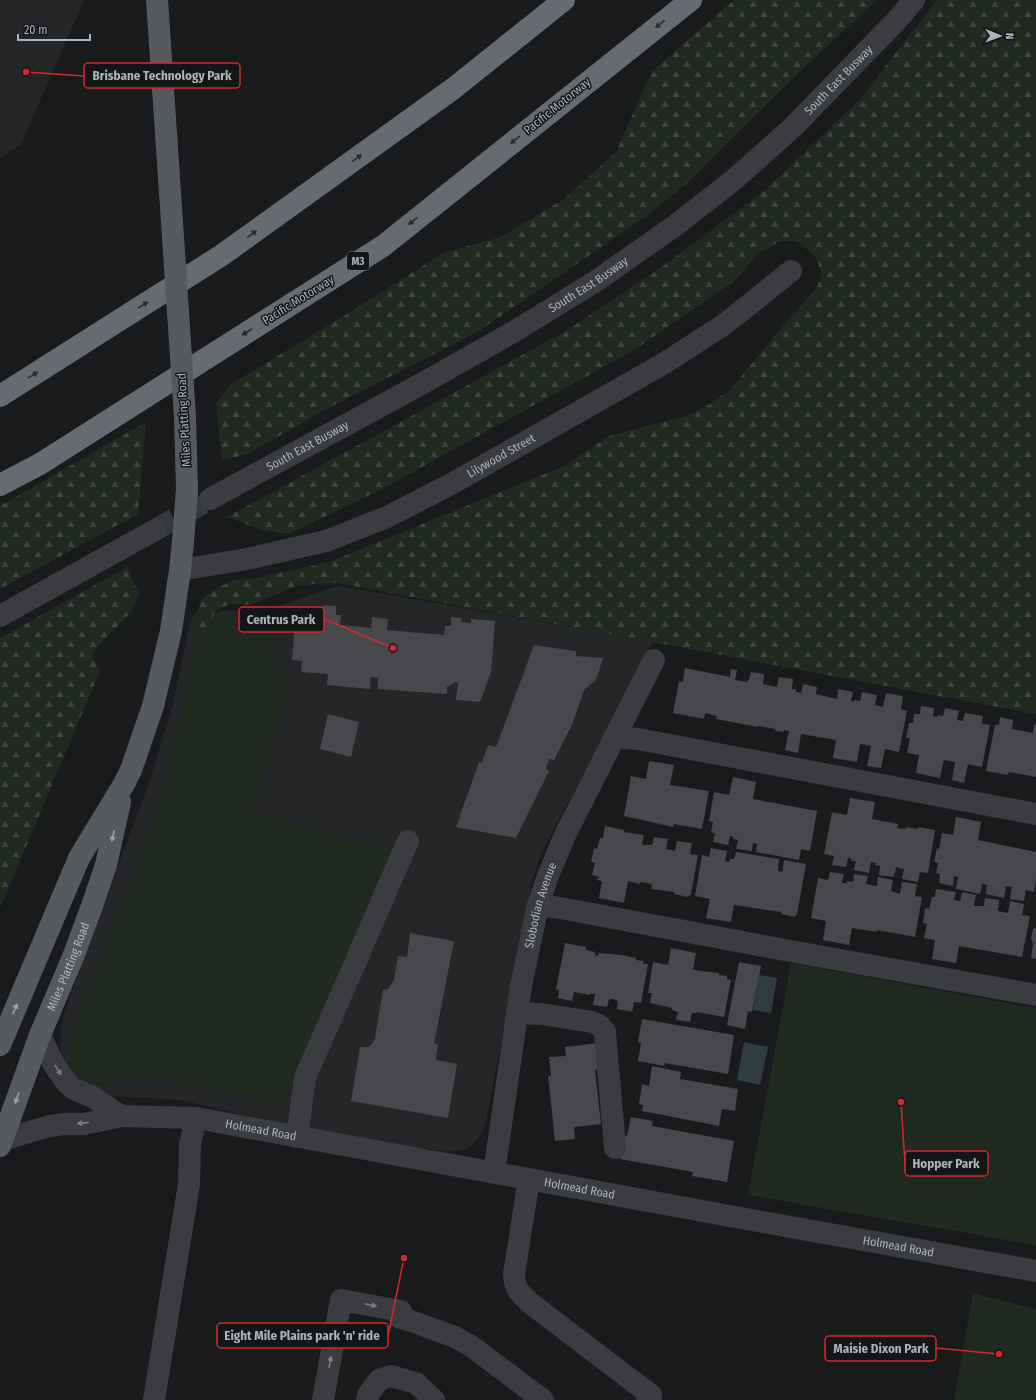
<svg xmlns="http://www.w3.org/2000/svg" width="1036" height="1400" font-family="'Fira Sans Condensed',sans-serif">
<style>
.built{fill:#252628}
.green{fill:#212a21}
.forest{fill:url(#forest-firs)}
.water{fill:#2f3c40}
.building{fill:#46484b}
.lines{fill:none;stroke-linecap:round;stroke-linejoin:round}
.minor-tunnel{stroke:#36393b;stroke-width:22;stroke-dasharray:22 11;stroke-linecap:butt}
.minor{stroke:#3a3c40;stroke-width:22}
.major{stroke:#565a5f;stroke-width:22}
.highway{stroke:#666b71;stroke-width:22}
.major-bridge{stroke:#565a5f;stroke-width:22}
.oneway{fill:#282a2d}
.oneway2{fill:#9ba1a9}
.oneway3{fill:#797d84}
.labels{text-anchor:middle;stroke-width:3;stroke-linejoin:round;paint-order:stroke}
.shield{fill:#141516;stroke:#7e848a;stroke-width:1}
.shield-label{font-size:11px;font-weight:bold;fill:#acb3bb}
.street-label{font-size:12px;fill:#acb3bb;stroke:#141516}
.leader{fill:none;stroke:#d62828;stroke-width:1.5}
.callout-dot{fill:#d62828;stroke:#141516;stroke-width:1.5}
.callout{fill:#141516;stroke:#d62828;stroke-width:1.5}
.callout-label{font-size:13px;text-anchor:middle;font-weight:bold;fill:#acb3bb}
</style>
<defs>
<pattern id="forest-firs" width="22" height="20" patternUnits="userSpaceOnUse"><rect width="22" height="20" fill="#212a21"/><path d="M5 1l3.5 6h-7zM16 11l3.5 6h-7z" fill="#3f463f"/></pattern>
</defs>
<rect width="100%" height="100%" fill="#191a1b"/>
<path class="built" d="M0,0H84L21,144L0,158Z
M338,586L516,617L653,642L543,850L532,880L486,1122L480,1137L467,1149L448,1152L311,1131L181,1100L113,1096L101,1093L77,1078L65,1067L60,1050L61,1026L72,990L150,780L172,707L192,615L277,606Z"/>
<path class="green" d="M278,610L275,671L288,686L253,812L386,848L389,858L294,1076L279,1104L168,1080L106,1076L102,1087L99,1089L79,1077L68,1066L69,1045L72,1033L119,908L131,887L164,788L200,618Z
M791,963L1036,1008V1245L748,1195Z
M973,1293L1036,1309V1400H954Z"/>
<path class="forest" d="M734,0H877L794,77L685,185L645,217L479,331L323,411L248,454L222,460L216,403L231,384L344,316L443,253L501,237L564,199L616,152L652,71Z
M937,0H1036V714L337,583L299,585L250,605L232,604L217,609L200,637L195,634L194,629L195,616L202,599L215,589L234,580L251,579L329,562L564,466L609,436L686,416L710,404L731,389L786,322L815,290L822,276L816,257L797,241H780L758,254L734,281L636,349L384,488L289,534L262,530L227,517L566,331L663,266L764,191L860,99Z
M146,422L138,514L0,589V506Z
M127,567L139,594L132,611L98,646L92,654L100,671L0,908V638Z"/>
<path class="water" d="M759,975L777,978L771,1013L753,1010Z
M744,1042L768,1047L760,1085L737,1080Z"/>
<path class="building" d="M323,605L336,606V615H341L340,625L371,628L372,617L388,619L387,630L444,635L445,626H451V617L462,618L461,622L471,623V619L495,621L491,672L480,702L456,700L458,683L455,682L447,687V694L378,689V678L371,677L370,689L327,685L328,674L301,672L302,661L292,660L296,612L322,614Z
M534,645L576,651V656L603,658L596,680L584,690L572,725L554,760L549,759L546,769L549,771L516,838L456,827L479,762L482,763L488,745L496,747Z
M685,668L730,677L731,669L737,670L735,680L747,682L748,680H749L751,672L764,674L763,684L777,687L779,677L793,679L792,689H796V692L801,693L803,684L817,687L816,694L837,699L838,689L853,692L851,701L854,702V700L860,701L862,692L877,695L875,705L883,707L886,693L903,696L901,709L907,711L899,752L885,749L881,768L867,766L871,746L860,744L857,762L833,758L836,740L801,734L798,753L785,750L789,731L784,730V732L775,731L776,729L758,726V727L716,719L717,716L705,713L704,719L673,713L679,681L683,682Z
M921,706L934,708L933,716L938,717V715L943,716L945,708L959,711L957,720L963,721L965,713L983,716L982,724L990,725L982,767L968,764L964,783L952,780L955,762L944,760L940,778L916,773L919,755L907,753L910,738H906L909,723H913L914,714H920Z
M328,714L359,722L351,757L320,749Z
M1000,717L1013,720L1012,729L1033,733L1034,724L1036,725V777L1009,772L1008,775L986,771L995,725H999Z
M649,761L674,765L670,785L709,791L702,829L674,824L673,827L624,816L631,776L646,779Z
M733,777L756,782L753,799L817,811L810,851L801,849L799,860L756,852L757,844L753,843L752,851L736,849L738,840L733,839V837L730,836L728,845L713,842L715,833L711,832L713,822L709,821L714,792L729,795Z
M850,798L875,802L872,819L898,824L897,828L906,829V827L918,829V827L935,830L928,873L920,872L918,882L902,879L904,869L899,868L896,867L894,877L879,875L880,866L875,865L876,863L871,862L869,873L854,870L856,861H851V858H848L846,867L832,865L834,856L824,854L832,812L847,815Z
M956,817L981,822L978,840L1036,852V879L1034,892L1026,890L1024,901L1010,899L1012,887L1006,886L1004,898L986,894L987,885L982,884L980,894L956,889L958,877L954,876L953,886L939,883L940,874L936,873L938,863L934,862L937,848L939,849L942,833L953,835Z
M605,826L624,830V832L644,835L642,845H652L654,837L668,839L666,849L671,850L675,851L677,841L692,843L690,854L698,855L691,894L688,897L674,894V892L651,889L652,884L640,882V884L628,881L624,903L599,898L602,881L597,880L599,877L592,875L595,863L591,862L594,848L597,849L600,838H603Z
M711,848L727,851L725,861L729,862L730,859H734L736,852L779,859L778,871L782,872L784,860L806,864L797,914H796L795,917L781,914V912L734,905L731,922L706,918L710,899L695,896L702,855L709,857Z
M830,872L844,874L842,883H847V881L853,882L854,874L868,876L866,884L877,886L878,877L893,880L891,891L900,894L902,882L917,884L915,896L922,897L915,937L877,930V932L852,928L849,945L823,940L826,921L811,918L818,878L828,880Z
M936,889L956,892L954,900L960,901L962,892L976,895L974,906H984L985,898L999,900L998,911L1008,913L1010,901L1024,904L1022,915L1030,916L1022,957L959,946L956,963L932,959L935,940L924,938L927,924L923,923L925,908L929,909L932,897H935Z
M1033,928L1036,929V959L1031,958L1033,944L1031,939Z
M410,933L454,941L434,1044H438L436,1060L457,1064L448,1118L351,1101L360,1047H368L372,1044L375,1038L383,990L388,989L394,980L398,956L407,957Z
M565,943L586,947V950L595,952V955L598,956L599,953L621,955L636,958V960L644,961L643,964H648L641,1003L634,1002L632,1012L617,1009L618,1001L613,999H609L607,1007L593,1005L595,994H590V995L574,992L572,1001L558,998L559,990L556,989Z
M671,948L696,953L693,970L719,973V975L727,976V979L731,980L724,1017L696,1012V1013H692L690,1022L676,1020L678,1012L672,1010V1008L650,1003L652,993H648L653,962L668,965Z
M739,962L761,966L752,1012L748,1011L745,1029L727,1025Z
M642,1019L734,1035L728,1074L665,1063L664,1066L638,1061L641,1043L638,1042Z
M598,1043L601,1069L595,1070L601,1124L574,1127L575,1139L555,1141L548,1076H551L549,1057L566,1056L565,1047Z
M652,1066L681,1072L680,1079L738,1089L735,1111L722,1109L719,1126L642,1111L643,1105L639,1104L642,1084L649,1086Z
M631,1117L653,1121L652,1126L734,1141L727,1182L692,1176L693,1172L620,1159L624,1135L627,1136Z"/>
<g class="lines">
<path class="minor-tunnel" d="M155,530L210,499"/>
<g class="minor">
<path id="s1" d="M210,499L423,383L515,331L596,281L676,225L736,178L793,127L898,19L914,0"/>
<path id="s2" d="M180,570L247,559L326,541L387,517L453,483L663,364L725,324L791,271"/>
<path d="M0,616L155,530"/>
<path d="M614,737L638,739L1036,814"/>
<path d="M538,905L560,908L812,955L1036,995"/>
<path d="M517,1013L541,1014L592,1022L599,1025L605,1032L615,1148"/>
<path d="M40,1035L53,1063L66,1082L74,1089L93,1097L121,1116"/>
<path d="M297,1137L305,1078L408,841"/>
<path id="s3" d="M2,1140L50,1126L64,1124H84L121,1116L196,1118L757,1221L1036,1271"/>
<path id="s4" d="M494,1173L521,986L538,905L549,873L566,833L654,660"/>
<path d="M529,1179L514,1274C515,1290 519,1292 530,1303L651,1395L647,1400"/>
<path d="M400,1318L414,1322L455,1337L471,1346L543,1400"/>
<path d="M154,1400L189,1184L190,1144L196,1118"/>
<path d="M323,1400L341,1300L401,1311"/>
<path d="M367,1400L368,1395L379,1380L391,1376L416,1383L434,1400"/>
</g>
<g class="major">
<path d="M157,0L172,222"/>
<path d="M185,417L187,489"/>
<path d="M0,1045L79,858L124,784L131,770L153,706L171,631L180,570L183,542"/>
<path id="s5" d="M0,1146L40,1035L73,957L92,906L106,865L120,802"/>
</g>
<path class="highway" d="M0,396L222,255L454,88L564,0
M0,485L40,464L383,246L691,0"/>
<path class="major-bridge" d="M172,222L185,417
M183,542L187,489"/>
</g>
<defs><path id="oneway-solid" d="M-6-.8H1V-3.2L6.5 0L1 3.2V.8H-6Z"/></defs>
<g class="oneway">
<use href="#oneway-solid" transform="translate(660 24) rotate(142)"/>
<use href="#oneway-solid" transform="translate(515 140) rotate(141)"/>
<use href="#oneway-solid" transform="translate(357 158) rotate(-36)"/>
<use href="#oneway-solid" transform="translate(413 221) rotate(141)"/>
<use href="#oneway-solid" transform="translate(252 234) rotate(-36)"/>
<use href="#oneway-solid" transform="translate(143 305) rotate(-32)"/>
<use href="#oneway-solid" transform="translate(247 332) rotate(148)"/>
<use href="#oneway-solid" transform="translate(33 375) rotate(-32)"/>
</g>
<g class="oneway2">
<use href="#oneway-solid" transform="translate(113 836) rotate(103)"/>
<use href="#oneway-solid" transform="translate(15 1009) rotate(-67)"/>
<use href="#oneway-solid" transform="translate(17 1098) rotate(109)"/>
</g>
<g class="oneway3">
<use href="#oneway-solid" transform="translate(58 1070) rotate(57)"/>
<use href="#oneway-solid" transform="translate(83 1123) rotate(175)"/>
<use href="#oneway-solid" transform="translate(371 1305) rotate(11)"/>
<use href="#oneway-solid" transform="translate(330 1362) rotate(-80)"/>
</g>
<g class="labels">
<rect class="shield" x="347" y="252" width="22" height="18" rx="3"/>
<g class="shield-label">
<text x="358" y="265">M3</text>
</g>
<g class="street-label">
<text dy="4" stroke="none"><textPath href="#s1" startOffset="759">South East Busway</textPath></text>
<text transform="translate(557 106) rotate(-39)" y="4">Pacific Motorway</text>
<text dy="4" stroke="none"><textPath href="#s1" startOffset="435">South East Busway</textPath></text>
<text transform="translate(298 300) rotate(-32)" y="4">Pacific Motorway</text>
<text transform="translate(184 420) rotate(-93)" y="4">Miles Platting Road</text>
<text dy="4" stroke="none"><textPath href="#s1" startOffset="111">South East Busway</textPath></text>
<text dy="4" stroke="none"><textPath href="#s2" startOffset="344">Lilywood Street</textPath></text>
<text dy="4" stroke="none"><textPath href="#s4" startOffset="272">Slobodian Avenue</textPath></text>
<text dy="4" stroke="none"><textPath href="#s5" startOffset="192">Miles Platting Road</textPath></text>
<text dy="4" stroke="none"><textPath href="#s3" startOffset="263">Holmead Road</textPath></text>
<text dy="4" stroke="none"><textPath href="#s3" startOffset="587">Holmead Road</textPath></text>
<text dy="4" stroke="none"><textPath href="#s3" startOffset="911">Holmead Road</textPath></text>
</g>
</g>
<path class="leader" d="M26 72L84 76M393 648L324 619M901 1102L905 1164M404 1258L388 1336M999 1354L936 1348"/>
<g class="callout-dot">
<circle cx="26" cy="72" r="4"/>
<circle cx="393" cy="648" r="4"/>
<circle cx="901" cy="1102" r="4"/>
<circle cx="404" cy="1258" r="4"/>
<circle cx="999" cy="1354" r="4"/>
</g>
<g class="callout">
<rect x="84" y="63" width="156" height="25" rx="4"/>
<rect x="239" y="607" width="85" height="25" rx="4"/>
<rect x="905" y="1151" width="83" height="25" rx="4"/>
<rect x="217" y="1323" width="171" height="25" rx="4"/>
<rect x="825" y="1336" width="111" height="25" rx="4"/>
</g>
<g class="callout-label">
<text x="162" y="80">Brisbane Technology Park</text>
<text x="281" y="624">Centrus Park</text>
<text x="946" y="1168">Hopper Park</text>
<text x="302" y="1340">Eight Mile Plains park 'n' ride</text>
<text x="881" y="1353">Maisie Dixon Park</text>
</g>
<g transform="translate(1000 36) rotate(91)" stroke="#141516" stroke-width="3" paint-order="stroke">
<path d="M0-3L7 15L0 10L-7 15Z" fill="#acb3bb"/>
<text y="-6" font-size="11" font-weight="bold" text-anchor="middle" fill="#acb3bb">N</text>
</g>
<path d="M18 34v6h72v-6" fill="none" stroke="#acb3bb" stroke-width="2"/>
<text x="24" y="34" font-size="12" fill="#acb3bb" stroke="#141516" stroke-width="3" paint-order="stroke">20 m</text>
</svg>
